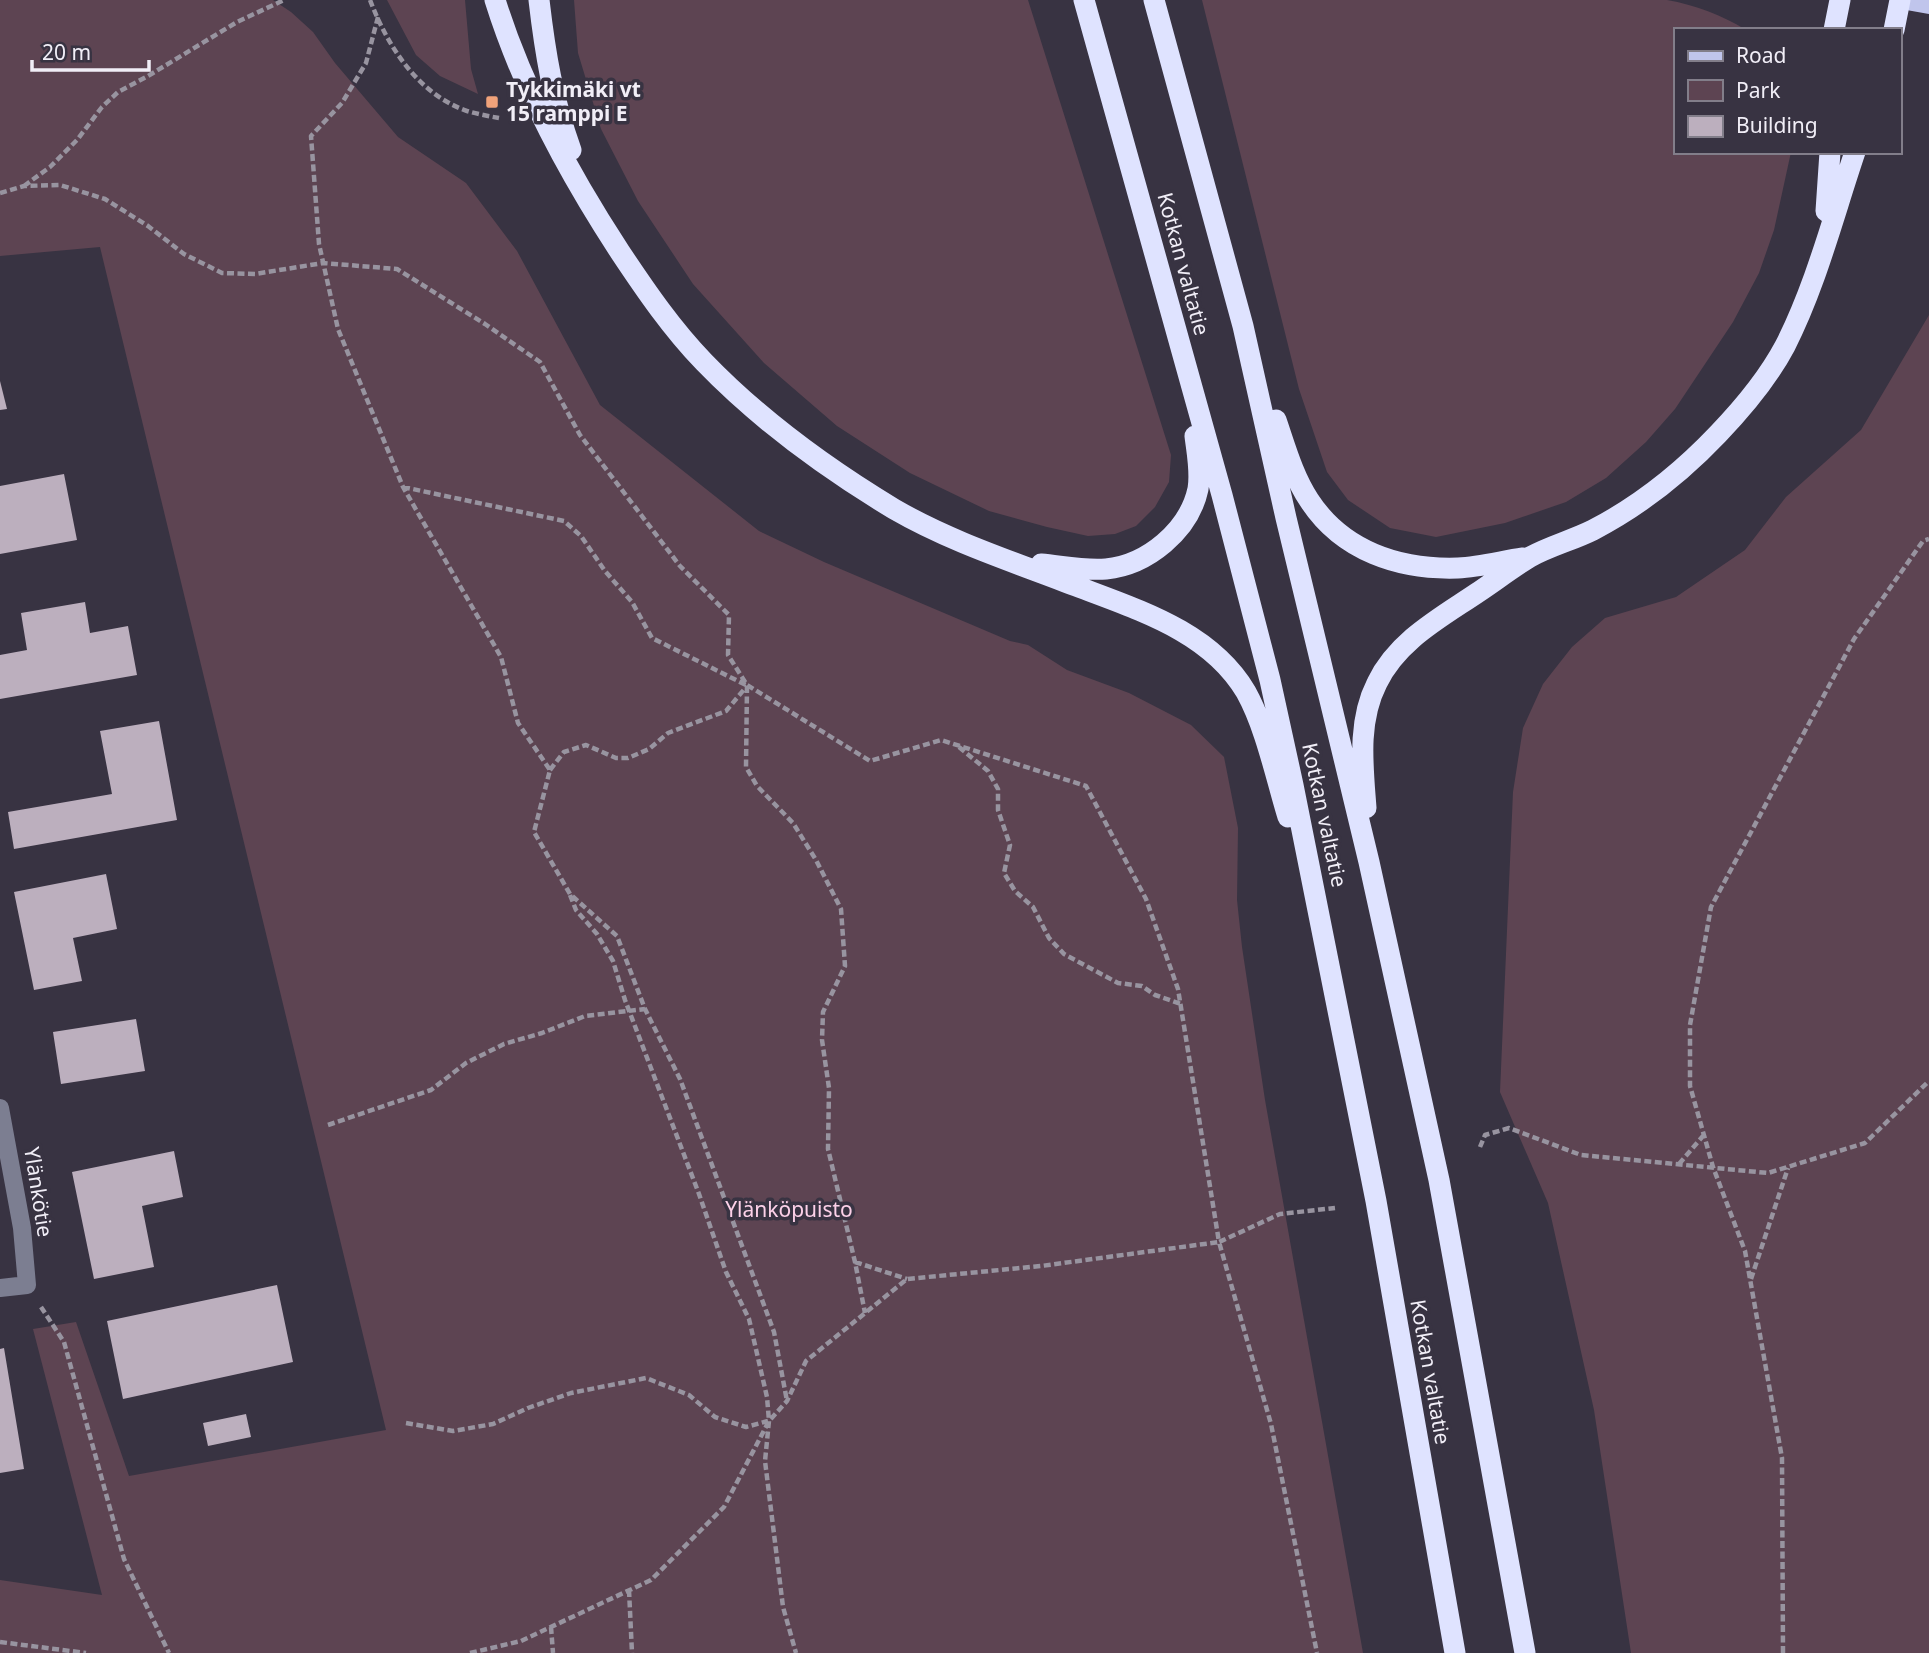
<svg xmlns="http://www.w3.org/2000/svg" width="1929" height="1653" font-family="'Noto Sans',sans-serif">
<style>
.green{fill:#5d4452}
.building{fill:#bcafbe}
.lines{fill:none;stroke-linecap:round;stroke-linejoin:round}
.path{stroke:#9894a0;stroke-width:4.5;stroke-dasharray:7 3.5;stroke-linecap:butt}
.minor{stroke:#7c7e91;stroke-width:18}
.major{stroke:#c0c5ec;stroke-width:18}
.highway{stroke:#dfe3ff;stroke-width:21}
.poi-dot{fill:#f0a27a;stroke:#383342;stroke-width:2.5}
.labels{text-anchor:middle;stroke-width:7;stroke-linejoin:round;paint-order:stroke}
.poi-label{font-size:21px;font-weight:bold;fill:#f1eef7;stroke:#383342;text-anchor:start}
.street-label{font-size:21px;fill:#f1eef7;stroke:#383342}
.park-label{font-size:21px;fill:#fcd1e9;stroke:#383342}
</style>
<rect width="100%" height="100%" fill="#383342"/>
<path class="green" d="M0,0H273L291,12L313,32L335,63L398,137L466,183L517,251L600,405L759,531L824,562L1010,641L1028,645L1067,670L1129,693L1191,725L1224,757L1238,828L1237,900L1242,947L1265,1100L1363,1653H0V1580L102,1595L33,1329L76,1322L129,1476L386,1430L100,247L0,256Z
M387,0H465L471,69L478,94L440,76L416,55Z
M574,0H1028L1171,455L1169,482L1155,507L1136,526L1115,534L1088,536L1047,527L989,511L910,473L837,426L764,363L693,284L638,201L601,129L578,53Z
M1202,0H1667C1695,5 1722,15 1746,30H1675V152H1791L1774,230L1759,273L1733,322L1675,409L1646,442L1606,478L1566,502L1505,523L1436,537L1390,528L1348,500L1327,472L1299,389Z
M1929,315V1653H1631L1594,1410L1548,1203L1500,1092L1513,792L1523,728L1543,684L1572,647L1605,618L1676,597L1745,550L1786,497L1861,430Z"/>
<path class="building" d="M0,381L7,409L0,410Z
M64,474L77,540L0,554V486Z
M85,602L90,633L128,626L137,675L0,699V655L27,650L21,613Z
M159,721L177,820L14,849L8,812L112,794L100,731Z
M106,874L117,929L73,938L82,981L34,990L14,892Z
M136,1019L145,1071L61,1084L53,1032Z
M174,1151L183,1197L142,1206L154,1267L94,1279L72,1172Z
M277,1285L293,1362L123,1399L107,1321Z
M4,1348L24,1469L0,1473V1349Z
M246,1414L251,1437L208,1446L203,1423Z"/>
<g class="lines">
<path class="path" d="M370,0C388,47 418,94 467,111C477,114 488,116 499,118
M378,17L366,63L342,103L311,136L319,244L338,329L403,487L501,657L518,723L550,770L534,832L570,894L617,936L645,1009L680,1079L774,1332L787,1401
M24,186L50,167L77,140L102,107L118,92L148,76L237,22L284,0
M0,193L24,186L60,185L105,199L148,226L184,254L222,273L255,274L323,263L397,269L485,324L540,362L580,435L680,566L729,615L728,655L747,685L870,761L941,740L1086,786L1146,899L1178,989L1219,1242L1280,1214L1335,1208
M403,487L564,521L581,536L605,571L632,602L652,638L746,685
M747,686L746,767L757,786L793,823L816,860L841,909L845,966L823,1012L822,1040L829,1088L828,1149L855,1262L865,1313
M959,747L988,771L998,789V810L1010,845L1004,873L1015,891L1033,907L1049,938L1064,954L1118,983L1142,986L1155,995L1181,1004
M550,770L564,752L586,745L616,758H628L649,749L668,733L726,711L747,686
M570,895L576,910L597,934L613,961L625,1000L699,1194L726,1272L749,1319L767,1397L769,1421L765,1461L783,1607L796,1653
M328,1125L431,1090L466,1063L504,1044L542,1033L585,1016L645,1009
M1480,1147L1485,1135L1509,1128L1581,1155L1768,1173L1865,1143L1929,1081
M1679,1164L1703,1136
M855,1262L907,1279
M1751,1279L1788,1168
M41,1307L64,1342L124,1559L169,1653
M406,1423L453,1431L493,1424L528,1408L571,1393L646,1378L689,1395L715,1417L746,1427L768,1421
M629,1590L632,1653
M551,1627L553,1653
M0,1642L86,1653
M470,1653L521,1641L651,1580L724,1507L769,1421L787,1401L806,1361L907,1279L1041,1266L1219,1242L1271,1424L1317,1653
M1783,1653L1782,1458L1745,1251L1713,1167L1690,1086V1025L1711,907L1854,639L1923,541L1929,539"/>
<path class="minor" d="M0,1108L22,1228L27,1285L0,1288"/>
<path class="major" d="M1901,0L1929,5"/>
<path class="highway" d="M495,0C523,90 569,174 620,252C646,291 672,329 704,362C759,419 826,468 894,509C951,542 1014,562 1076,586C1138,610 1210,631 1246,692C1266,728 1276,778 1288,817
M539,0C545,52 553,101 571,150
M1084,0L1222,495L1270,680L1293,785L1376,1201L1455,1653
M1154,0L1243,326L1286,518L1369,862L1439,1180L1525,1653
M1834,30L1840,0
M1894,30L1900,0
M1826,211L1830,152
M1276,420C1285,446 1293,476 1309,500C1342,551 1399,570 1458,568C1480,567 1502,561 1523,558
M1041,564C1062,566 1085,571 1106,569C1147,565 1189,531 1198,489C1201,472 1197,453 1195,436
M1366,808C1363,767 1357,722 1377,683C1397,641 1440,618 1477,593C1495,581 1512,568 1530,557C1550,546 1573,540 1593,530C1639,506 1682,472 1718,434C1743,408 1768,378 1785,346C1816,285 1833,217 1855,152"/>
</g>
<rect class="poi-dot" x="485" y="95" width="14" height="14" rx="3.5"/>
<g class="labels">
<g class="poi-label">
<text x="506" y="97">Tykkimäki vt<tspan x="506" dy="24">15 ramppi E</tspan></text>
</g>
<g class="street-label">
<text transform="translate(1183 264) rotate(75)" y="7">Kotkan valtatie</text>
<text transform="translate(1324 815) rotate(78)" y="7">Kotkan valtatie</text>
<text transform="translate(38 1192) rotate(81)" y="7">Ylänkötie</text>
<text transform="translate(1430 1372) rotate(80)" y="7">Kotkan valtatie</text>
</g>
<g class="park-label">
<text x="789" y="1217">Ylänköpuisto</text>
</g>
</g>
<rect x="1674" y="28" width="228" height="126" fill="#383342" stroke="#827e8a" stroke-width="2"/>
<rect x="1688" y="51" width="35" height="10" fill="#c0c5ec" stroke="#827e8a" stroke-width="2"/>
<text x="1736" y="63" font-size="21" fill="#f1eef7">Road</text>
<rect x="1688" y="80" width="35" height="21" fill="#5d4452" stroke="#827e8a" stroke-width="2"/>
<text x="1736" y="98" font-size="21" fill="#f1eef7">Park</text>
<rect x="1688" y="116" width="35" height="21" fill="#bcafbe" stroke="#827e8a" stroke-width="2"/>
<text x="1736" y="133" font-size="21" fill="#f1eef7">Building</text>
<path d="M32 60v10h117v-10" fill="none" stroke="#f1eef7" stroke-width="3.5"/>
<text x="42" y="60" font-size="21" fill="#f1eef7" stroke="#383342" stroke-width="5" paint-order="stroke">20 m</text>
</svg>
